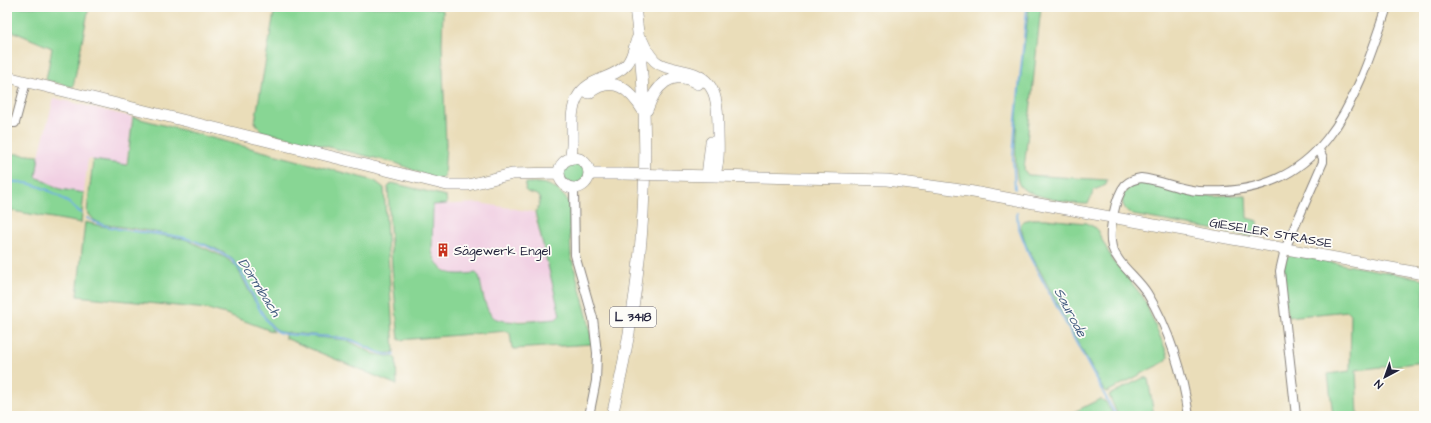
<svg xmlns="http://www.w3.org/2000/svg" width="1431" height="423" font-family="'Architects Daughter',sans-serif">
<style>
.built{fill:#f1d0e3}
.grass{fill:#88d694;stroke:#557c68}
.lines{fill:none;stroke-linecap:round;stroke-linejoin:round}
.stream{stroke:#71b0e4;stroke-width:2}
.minor-casing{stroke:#86807a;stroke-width:10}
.major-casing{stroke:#86807a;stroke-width:12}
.minor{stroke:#fff;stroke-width:8}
.major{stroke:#fff;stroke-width:11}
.major-bridge-casing{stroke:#86807a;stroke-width:12;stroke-linecap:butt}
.major-bridge{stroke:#fff;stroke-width:11}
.labels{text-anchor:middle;stroke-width:3.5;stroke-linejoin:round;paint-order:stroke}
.shield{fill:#fdfcf7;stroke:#646373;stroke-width:1}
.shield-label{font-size:12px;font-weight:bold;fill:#22223b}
.street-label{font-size:13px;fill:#22223b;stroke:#fdfcf7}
.poi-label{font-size:13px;fill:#22223b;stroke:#fdfcf7;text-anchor:start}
.water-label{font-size:14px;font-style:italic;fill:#425b7f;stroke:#fdfcf7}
</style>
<rect width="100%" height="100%" fill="#fdfcf7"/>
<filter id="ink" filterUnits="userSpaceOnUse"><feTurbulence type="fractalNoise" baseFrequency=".025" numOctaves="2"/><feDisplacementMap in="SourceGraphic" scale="8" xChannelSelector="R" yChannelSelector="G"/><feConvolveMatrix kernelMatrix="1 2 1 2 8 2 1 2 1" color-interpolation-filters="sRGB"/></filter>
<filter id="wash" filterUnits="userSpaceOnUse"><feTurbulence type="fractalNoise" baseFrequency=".012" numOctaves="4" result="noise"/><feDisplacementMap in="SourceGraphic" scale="16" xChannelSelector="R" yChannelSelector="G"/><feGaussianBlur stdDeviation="0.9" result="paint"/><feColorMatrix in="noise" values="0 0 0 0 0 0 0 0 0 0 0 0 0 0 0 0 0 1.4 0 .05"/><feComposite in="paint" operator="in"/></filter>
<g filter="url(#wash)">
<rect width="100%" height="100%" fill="#eaddb9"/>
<path class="built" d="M54,98L132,117L126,165L88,159L84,193L60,189L36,177L40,151Z
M479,203L534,212L560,315L556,319L501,321L496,319L492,316L487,308L479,276L476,273L453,275L440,267L435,259L432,252L433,205Z"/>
<path class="grass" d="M7,7H89L73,87L46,80L52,48L7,29Z
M275,7H425L443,10L442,44L446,145L444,177L441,179L432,178L396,163L261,131L255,122Z
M1029,7H1041L1024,170L1028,175L1107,180L1106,185L1094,190L1088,204C1075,205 1029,196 1021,187C1006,173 1026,34 1029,7Z
M133,117L375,181L384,188L394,352C377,358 363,342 347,338L280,332C263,323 248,283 238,266C221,237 133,229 101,224L94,220L87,212L93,160L127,165Z
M7,153L39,156L36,177L60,189L84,193L81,223L7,210Z
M563 173a11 11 0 1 1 22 0a11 11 0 1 1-22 0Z
M392,183L446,196L447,204L433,205L432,252C441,277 453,275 476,273L479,276C482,288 483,304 491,315C498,326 542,320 556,319L560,315L535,212L538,208L540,198C536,192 529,195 525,190L526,183C548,182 555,185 569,202L571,256L588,319L592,344L514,349L512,348L510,333L507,331L399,340L392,268L388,187Z
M1138,183C1155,182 1171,192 1187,194C1207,197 1226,195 1246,195L1247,218L1258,221V234L1255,237L1133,215C1116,206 1121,189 1138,183Z
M1046,219L1086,223L1096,228L1112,259L1143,297L1167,353L1168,357L1166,361L1107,392L1103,389L1026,245L1020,225L1023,221L1032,219Z
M85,222L101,226L185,239L226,258L237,267L252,297L274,332L226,314L207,309L77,296Z
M1291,255L1424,279V362L1356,370L1358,416H1333L1328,374L1350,371L1351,314L1348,311L1288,317L1283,290L1284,260Z
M285,334L347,340L374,354L394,357L396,359L397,385L285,338Z
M1143,378H1148L1154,416H1118L1109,395Z
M1100,399L1106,402L1114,416H1066Z"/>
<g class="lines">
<path class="stream" d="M7,182C35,180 61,195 81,213
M1015,189L1013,157L1015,129L1027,7
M1017,213L1018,226L1030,257L1116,416
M87,218C114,234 155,231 185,238C200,242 216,250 229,258C248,270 256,320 280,333C302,337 325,335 347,339C365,343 373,355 394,355"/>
</g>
</g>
<g filter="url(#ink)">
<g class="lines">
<g class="minor-casing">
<path id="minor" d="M7,123H15L26,82
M574,189L575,255L593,318L597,353L596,381L589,416
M1189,416C1183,375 1169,328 1147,293C1137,277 1118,265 1112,247C1108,232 1115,197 1125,185C1129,181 1135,179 1141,178C1161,180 1179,190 1199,191C1323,198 1354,106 1387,7
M1296,416L1280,271L1285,249L1323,162V158L1319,150"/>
</g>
<g class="major-casing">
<path id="major" d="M642,40C645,47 649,55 655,61C663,68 674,68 684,71C717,77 718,102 718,130C718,145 720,162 714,176
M7,77L447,185H468L512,174L559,173
M589,93C614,73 631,91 644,112
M647,110C655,87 671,67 698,84
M559 173a15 15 0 1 1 30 0a15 15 0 1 1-30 0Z
M570,159C576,139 567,117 577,98C588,77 613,80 627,64C633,57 634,47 637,39
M589,174H623
M669,175L887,180L968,191L1424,274
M707,176L711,142
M612,416C645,278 654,148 635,7"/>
</g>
<use href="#minor" class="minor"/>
<use href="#major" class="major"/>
<g class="major-bridge-casing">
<path id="major-bridge" d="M623,174L669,175"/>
</g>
<use href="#major-bridge" class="major-bridge"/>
</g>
</g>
<defs>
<g id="building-bare" transform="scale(1.08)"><path d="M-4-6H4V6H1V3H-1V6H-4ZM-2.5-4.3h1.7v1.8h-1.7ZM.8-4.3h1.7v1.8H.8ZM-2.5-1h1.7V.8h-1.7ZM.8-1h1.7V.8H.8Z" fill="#c8321e" stroke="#fdfcf7" stroke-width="2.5" paint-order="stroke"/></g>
</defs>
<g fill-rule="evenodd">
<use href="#building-bare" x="443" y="250"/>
</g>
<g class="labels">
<rect class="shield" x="610" y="307" width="46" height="20" rx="3"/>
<g class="shield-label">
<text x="633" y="321">L 3418</text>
</g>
<g class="street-label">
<text transform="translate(1271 232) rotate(10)" y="5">GIESELER STRASSE</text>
</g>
<g class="poi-label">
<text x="454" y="255">Sägewerk Engel</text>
</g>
<g class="water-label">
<text transform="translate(260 287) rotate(57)" y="5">Dörmbach</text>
<text transform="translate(1071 312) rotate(62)" y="5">Saurode</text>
</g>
</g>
<rect width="1431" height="423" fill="none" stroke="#fdfcf7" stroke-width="24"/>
<g transform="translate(1385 377) rotate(221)" stroke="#fdfcf7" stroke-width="3" paint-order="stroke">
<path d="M0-3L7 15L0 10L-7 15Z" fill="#22223b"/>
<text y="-6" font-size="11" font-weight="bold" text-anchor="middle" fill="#22223b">N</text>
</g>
</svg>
